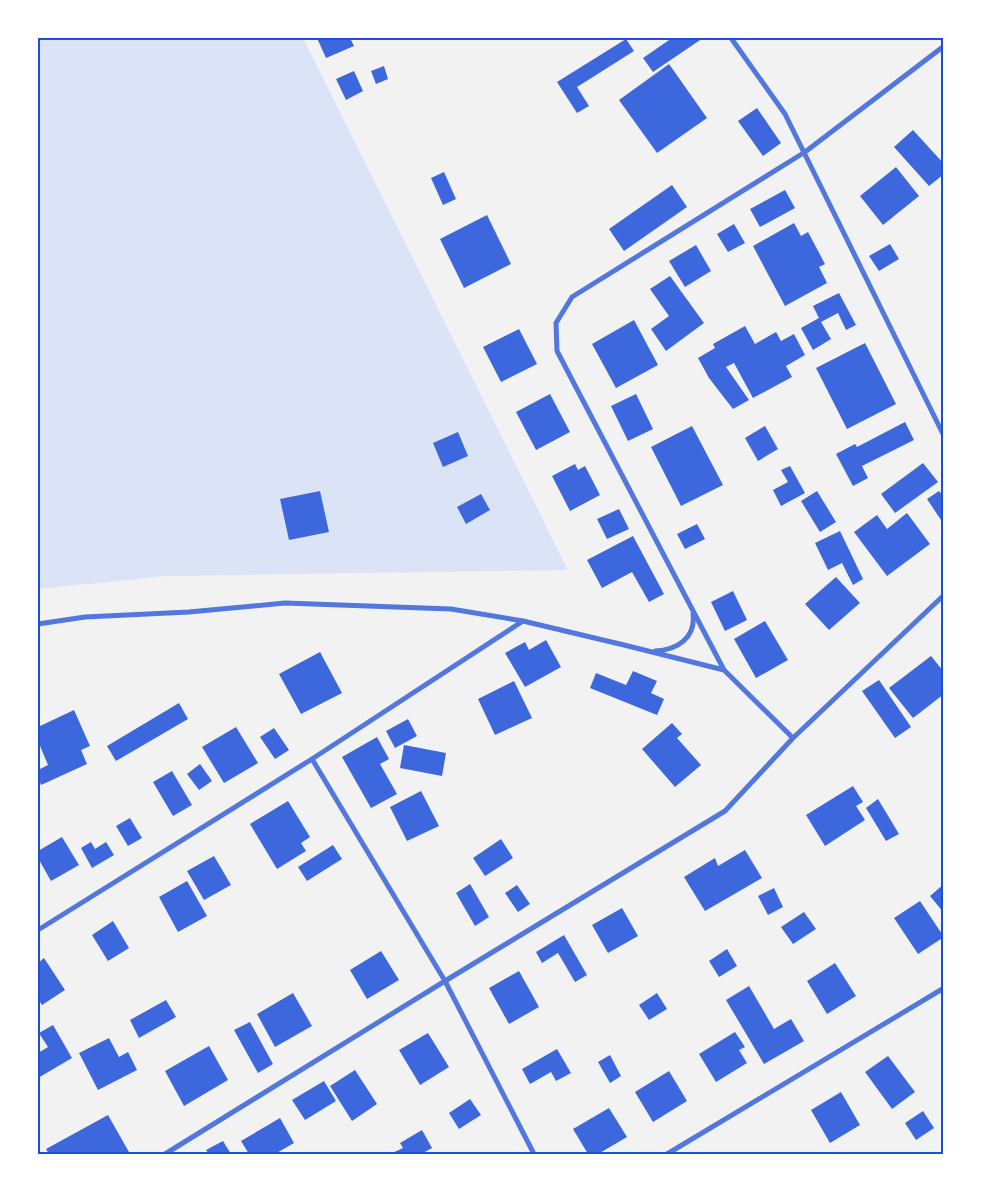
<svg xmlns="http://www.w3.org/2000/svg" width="981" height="1192" font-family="Overpass,sans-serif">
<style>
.green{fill:#dbe4f7}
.building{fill:#3d67dc}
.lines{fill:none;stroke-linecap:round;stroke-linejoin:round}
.minor{stroke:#5277de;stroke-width:5}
.neatline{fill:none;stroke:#1d4ed8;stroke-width:2}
</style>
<rect width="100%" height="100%" fill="#f2f2f2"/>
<path class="green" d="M38,38H303L568,570L168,576L38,589Z"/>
<path class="building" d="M317,38H350L354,46L326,58Z
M672,38H703L653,72L643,58Z
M626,39L634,51L577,87L589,106L577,113L557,82Z
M669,64L707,118L657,153L619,100Z
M384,66L388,79L376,84L371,71Z
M354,71L363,91L346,100L336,79Z
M757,108L781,143L763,156L738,121Z
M913,130L944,164V174L929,186L894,147Z
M896,167L919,196L883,225L860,196Z
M444,172L456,199L443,205L431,178Z
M672,185L687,207L624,251L609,229Z
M785,190L795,208L760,227L750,209Z
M487,215L511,264L464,288L440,239Z
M794,223L801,236L808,232L825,264L819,267L827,283L785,306L753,246Z
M734,224L745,243L728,252L717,234Z
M890,244L899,259L879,271L869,256Z
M696,245L711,271L685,287L669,261Z
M670,276L704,323L666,351L651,329L669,316L650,289Z
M839,293L856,325L846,330L838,313L821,322L831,339L813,350L801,328L819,318L813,306Z
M634,320L658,365L616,388L592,344Z
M745,326L755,344L776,332L781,341L794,334L805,355L786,366L792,377L753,398L734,363L726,367L749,400L733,409L709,378L698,358L715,348L713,344Z
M519,329L537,364L501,382L483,347Z
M865,343L896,404L847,429L816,368Z
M550,394L570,432L536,450L516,412Z
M636,394L653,429L628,441L611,406Z
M905,422L914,440L862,466L868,478L853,486L836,454L855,444L857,447Z
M692,426L723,485L681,506L651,447Z
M765,426L778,449L758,461L745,438Z
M458,432L468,456L443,467L433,443Z
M923,463L938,482L895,513L881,494Z
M575,464L578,470L585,466L600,495L570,511L552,476Z
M790,466L805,493L781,506L773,490L788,482L781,470Z
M320,491L329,532L289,540L280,499Z
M817,491L836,522L820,532L801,501Z
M939,491L944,497V519L941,520L927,499Z
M481,494L490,510L466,524L457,507Z
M619,509L629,529L607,539L597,519Z
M907,513L930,544L887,576L854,532L877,515L887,529Z
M697,524L705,539L685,549L677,534Z
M840,531L863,579L853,585L842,563L828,570L815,543Z
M633,536L664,594L649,602L632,572L602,588L587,560Z
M836,577L860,603L829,630L805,604Z
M733,591L747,620L725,631L711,602Z
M765,621L788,660L756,678L734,639Z
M546,640L561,667L525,687L505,653L525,642L529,650Z
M320,652L342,693L301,714L279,674Z
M931,656L944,672V694L913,718L889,688Z
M633,671L657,681L651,693L664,699L657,715L590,688L596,673L626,685Z
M879,680L911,727L895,738L862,691Z
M514,681L532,718L495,735L478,699Z
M179,703L188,719L116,761L107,746Z
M74,710L90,746L81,750L87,764L41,785L38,777V770L48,765L38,741V727Z
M408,719L417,736L395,748L386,731Z
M672,723L682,734L677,738L701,765L675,787L642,749Z
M236,727L258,763L224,783L202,747Z
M274,728L289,750L275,759L260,737Z
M377,737L389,759L380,764L397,794L371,808L342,757Z
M404,745L446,753L442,776L400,768Z
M200,764L212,781L199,790L187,774Z
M172,771L192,805L173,816L153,782Z
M853,786L863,802L856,806L865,820L825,846L806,815Z
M421,791L439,826L407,841L390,807Z
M878,799L899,834L886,841L866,808Z
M288,801L310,837L301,843L306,851L277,869L250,824Z
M130,818L142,838L128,846L116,826Z
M62,837L79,865L51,881L38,858V851Z
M501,839L513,858L485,876L473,858Z
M91,842L95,849L106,842L114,855L92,868L81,848Z
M333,845L342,859L307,881L298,867Z
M745,850L762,878L705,911L684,877L715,858L718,866Z
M214,856L231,885L204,900L187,871Z
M187,881L207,916L178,932L159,897Z
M470,884L489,917L475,926L456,893Z
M944,884V913L930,896Z
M517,885L530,904L518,912L505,893Z
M774,888L783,907L768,915L758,896Z
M920,901L944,937L918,954L894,918Z
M622,908L638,936L608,953L592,925Z
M804,912L816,929L793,944L781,927Z
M113,921L129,948L108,961L92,935Z
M564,935L587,975L575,982L558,953L542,963L536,952Z
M727,949L737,966L719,977L709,961Z
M381,951L399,980L367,999L350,970Z
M44,958L65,990L42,1005L38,999V963Z
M835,963L856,996L827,1014L807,981Z
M519,971L539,1007L509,1024L489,988Z
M749,986L774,1029L791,1019L804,1041L764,1064L726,1000Z
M293,993L312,1026L275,1047L257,1014Z
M657,993L667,1009L649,1020L639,1005Z
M166,1000L176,1017L139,1038L130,1020Z
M250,1022L273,1064L258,1073L234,1030Z
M53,1025L72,1058L38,1078V1053L48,1047L39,1033Z
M735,1032L745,1047L739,1050L747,1063L716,1082L699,1054Z
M428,1033L449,1067L420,1085L399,1050Z
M109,1038L119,1057L128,1052L137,1070L98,1090L79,1053Z
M209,1046L228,1080L184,1106L165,1071Z
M557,1049L571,1073L556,1081L551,1072L530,1084L522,1069Z
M610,1055L621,1076L610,1083L598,1062Z
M888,1056L915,1092L892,1109L865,1072Z
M355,1070L377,1104L352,1121L330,1086Z
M669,1071L687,1101L653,1122L635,1092Z
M324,1081L336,1101L305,1120L292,1100Z
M841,1092L860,1125L830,1143L811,1110Z
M470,1099L481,1115L459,1129L449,1113Z
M609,1108L627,1137L598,1154H588L573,1129Z
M923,1111L934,1128L916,1140L905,1123Z
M108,1115L129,1152L123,1154H49L46,1149Z
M280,1118L294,1143L275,1154H249L241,1141Z
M422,1130L432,1148L421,1154H390L403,1148L400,1143Z
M223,1141L231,1154H209L206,1150Z"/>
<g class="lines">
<path class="minor" d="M731,38L785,114L944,436
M38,624L85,617L189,612L285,603L451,609L523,621L624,645L724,670
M655,651C677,650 696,638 693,614
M793,738L724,670L557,351L556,323L572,297L805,152L944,46
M312,759L445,981L534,1154
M38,930L312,759L523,621
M165,1154L445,981L725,811L793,738L944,595
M667,1154L944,988"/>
</g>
<rect width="981" height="1192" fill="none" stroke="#ffffff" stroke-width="78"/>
<rect x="39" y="39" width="903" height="1114" class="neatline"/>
</svg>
